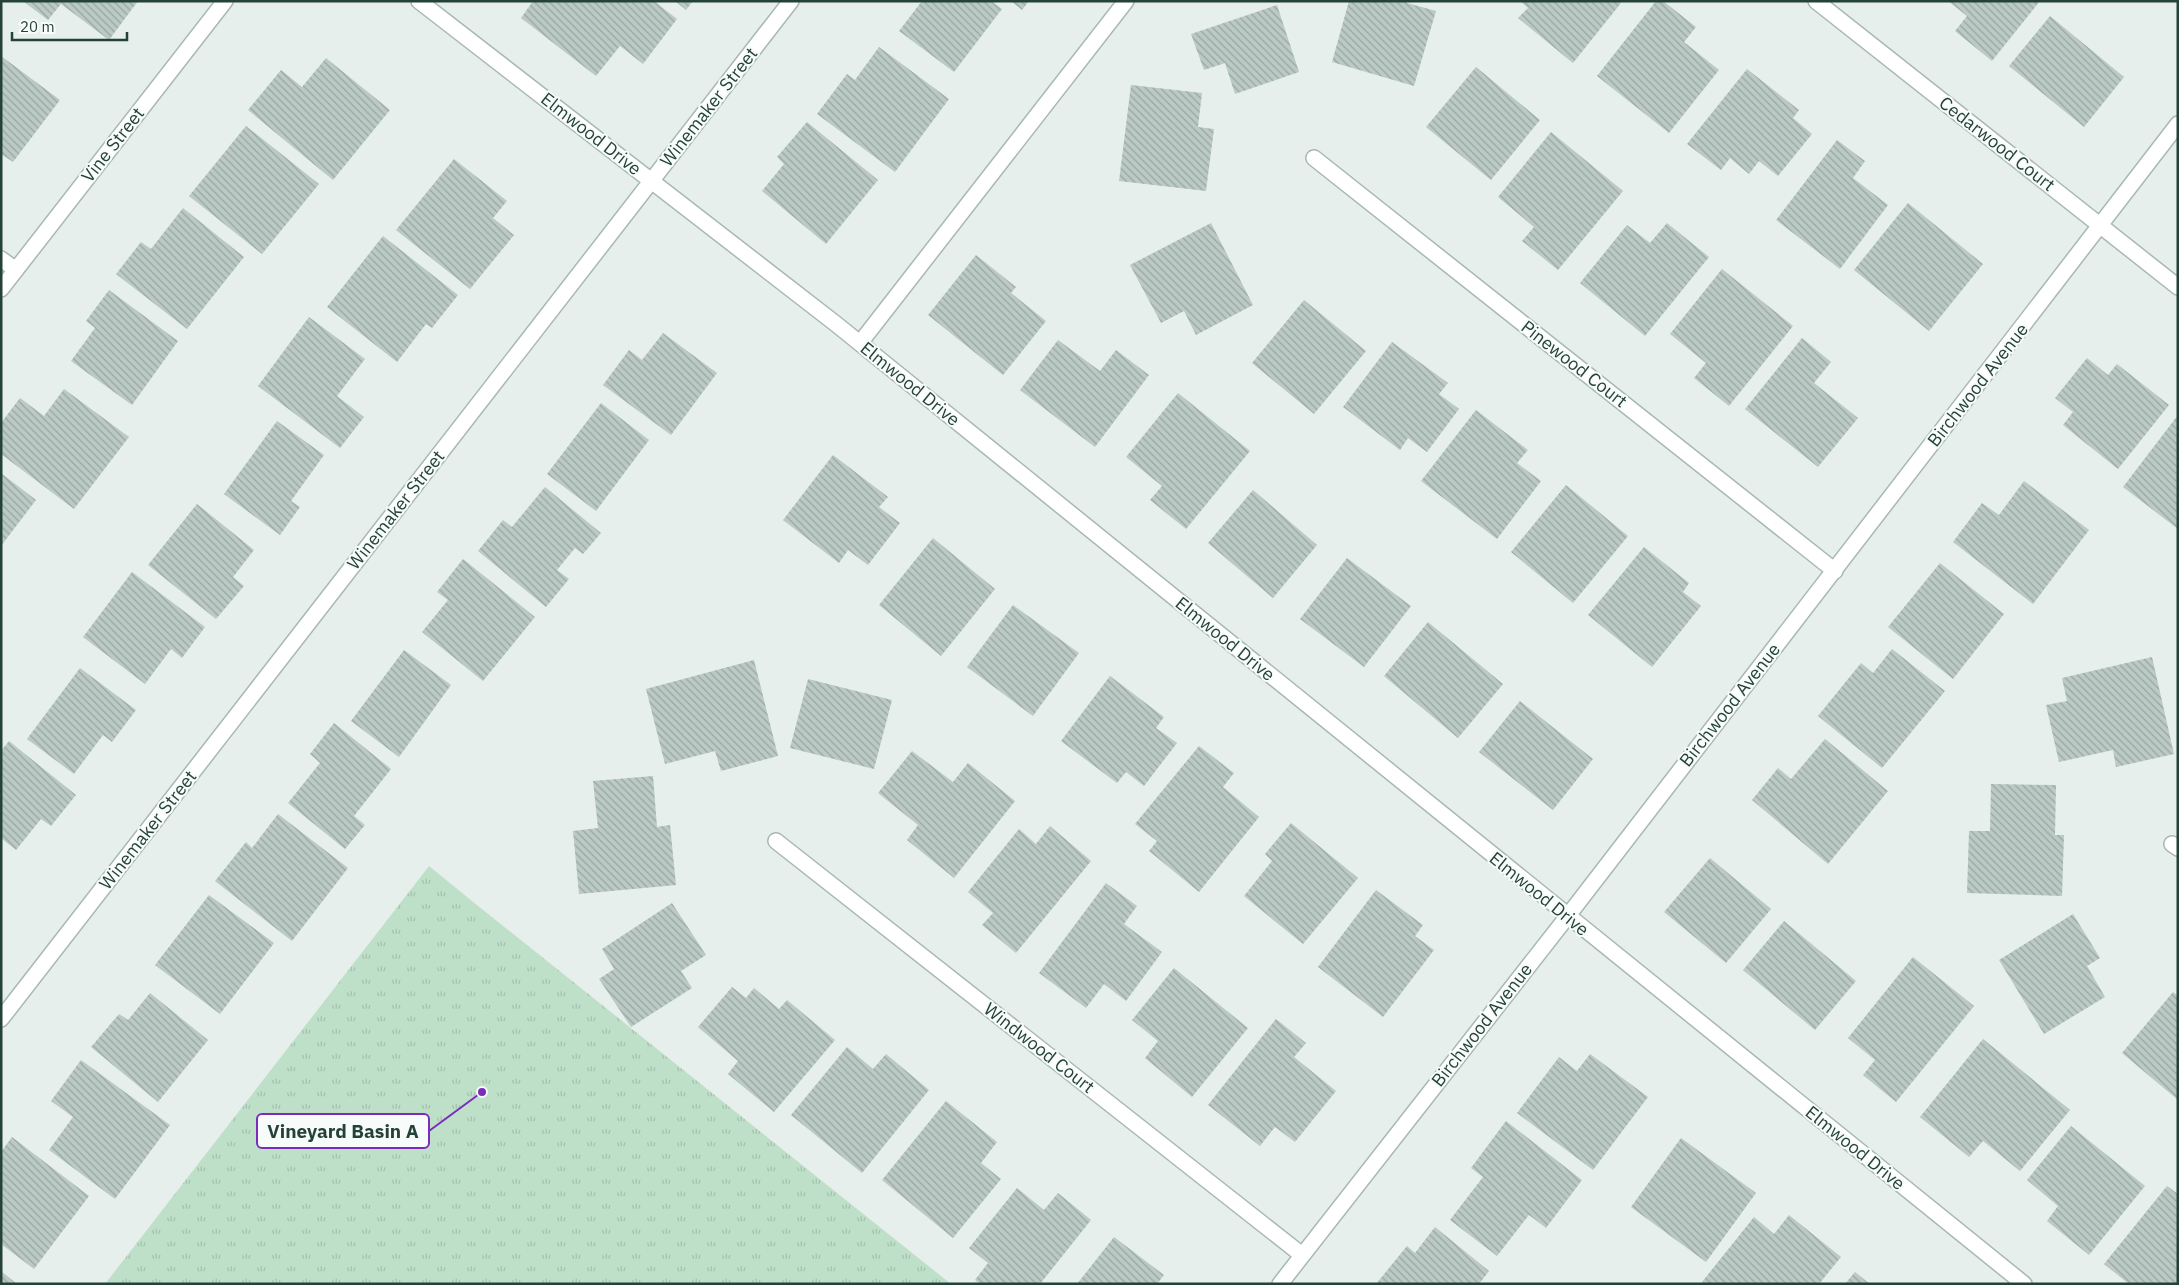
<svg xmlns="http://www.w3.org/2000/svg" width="2179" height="1285" font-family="'IBM Plex Sans',sans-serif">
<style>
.grass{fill:url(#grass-tufts)}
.building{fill:url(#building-back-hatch)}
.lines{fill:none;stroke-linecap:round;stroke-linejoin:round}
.service-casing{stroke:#a8b8b2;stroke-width:18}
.minor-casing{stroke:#a8b8b2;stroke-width:18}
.service{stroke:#fff;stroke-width:15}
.minor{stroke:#fff;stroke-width:15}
.labels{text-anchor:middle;stroke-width:4;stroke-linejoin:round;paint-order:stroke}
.street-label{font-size:18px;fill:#24423a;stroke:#f7fbf9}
.leader{fill:none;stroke:#7b2cbf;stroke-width:2}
.callout-dot{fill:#7b2cbf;stroke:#f7fbf9;stroke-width:2}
.callout{fill:#f7fbf9;stroke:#7b2cbf;stroke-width:2}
.callout-label{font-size:19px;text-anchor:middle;font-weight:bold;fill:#24423a}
</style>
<defs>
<pattern id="grass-tufts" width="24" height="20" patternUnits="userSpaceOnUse" patternTransform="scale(1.25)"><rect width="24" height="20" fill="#bfe0c8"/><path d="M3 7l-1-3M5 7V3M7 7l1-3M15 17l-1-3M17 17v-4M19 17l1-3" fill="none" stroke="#a4c1ad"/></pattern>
<pattern id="building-back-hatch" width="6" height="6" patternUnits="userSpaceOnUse" patternTransform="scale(1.25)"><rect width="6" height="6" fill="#bbcac4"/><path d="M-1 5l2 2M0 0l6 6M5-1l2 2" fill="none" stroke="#98a6a0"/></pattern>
</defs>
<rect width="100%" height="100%" fill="#e6efeb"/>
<path class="grass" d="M429,866L472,901L951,1284H105Z"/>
<path class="building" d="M23,1H138L109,40L61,4L48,20Z
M533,1H654L677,19L643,64L620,46L596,76L521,18Z
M675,1H693L686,10Z
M922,1H991L1002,9L954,72L899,31Z
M1011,1H1029L1022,10Z
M1349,1H1407V3L1436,11L1414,86L1332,62Z
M1520,1H1619L1621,3L1573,63L1518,18L1528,8Z
M1656,1H1663L1696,27L1684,42L1719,70L1669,133L1597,76Z
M1948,1H2040L1992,61L1955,31L1967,16Z
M1277,5L1299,72L1235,94L1225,63L1204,70L1191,34Z
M2050,16L2124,77L2084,127L2009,66Z
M879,47L949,99L895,172L817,114L847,74L855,80Z
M1,56L60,100L13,162L1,154Z
M326,58L390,110L333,180L248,110L281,70L302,87Z
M1476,67L1540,120L1491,180L1426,127Z
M1747,69L1799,110L1793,118L1812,134L1778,176L1759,161L1749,174L1730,158L1721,170L1687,144Z
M1131,85L1202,93L1198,127L1214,129L1206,191L1119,181Z
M807,122L878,180L826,244L762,191L784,164L777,157Z
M246,126L319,184L262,254L189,196Z
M1551,132L1623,191L1558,270L1522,241L1534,227L1498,197Z
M1837,140L1865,161L1853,178L1888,205L1840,269L1776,220Z
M454,159L507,201L493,218L514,235L470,289L396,230Z
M1908,203L1983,264L1929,331L1854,270Z
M183,208L244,257L187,329L116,274L141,242L151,249Z
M1211,223L1253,305L1196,335L1184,311L1161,323L1130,265Z
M1667,223L1709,257L1645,336L1580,283L1627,225L1650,243Z
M383,236L458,295L432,328L426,324L397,362L327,307Z
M976,255L1016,287L1011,293L1046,321L1003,375L928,315Z
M1722,269L1793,326L1729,406L1694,378L1706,363L1670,334Z
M109,290L178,341L132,405L71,361L95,328L86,321Z
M1304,300L1366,351L1314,414L1252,363Z
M309,317L365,359L337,396L364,417L340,448L258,386Z
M663,333L717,373L671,435L603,385L629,350L642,360Z
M1802,338L1831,362L1814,383L1858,418L1818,467L1745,409Z
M1058,340L1100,371L1116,350L1149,375L1095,447L1020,390Z
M1392,342L1448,383L1439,394L1459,409L1427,452L1408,438L1400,450L1343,407Z
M2087,358L2108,375L2117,364L2169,405L2118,469L2063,425L2073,412L2055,398Z
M64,389L129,437L74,509L1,454V423L20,398L44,416Z
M1178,393L1250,451L1186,529L1150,500L1162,486L1126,457Z
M601,403L649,440L596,511L547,474Z
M1476,410L1528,450L1517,463L1541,481L1497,539L1421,481Z
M2178,415V529L2123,487Z
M277,421L324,455L291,501L300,507L280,535L224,494Z
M833,455L888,497L879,507L900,523L868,565L848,550L839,563L783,520Z
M1,473L36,500L1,546Z
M2024,481L2089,530L2033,604L1953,542L1982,503L1999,515Z
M1566,485L1628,536L1573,603L1511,552Z
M545,487L601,533L583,554L575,548L557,570L569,579L546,607L478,551L503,520L512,527Z
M1253,490L1317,545L1273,598L1208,543Z
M197,504L254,550L233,577L244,586L216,619L148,565Z
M933,538L995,589L941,656L879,605Z
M1644,547L1689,583L1683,592L1701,606L1652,667L1588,615Z
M1347,558L1411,606L1364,667L1300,619Z
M463,559L535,617L483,681L422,632L448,600L437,592Z
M1940,563L2004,614L1953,679L1888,627Z
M132,572L205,627L182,658L171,649L145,684L83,637Z
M1013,605L1079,653L1033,716L967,667Z
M1428,622L1503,684L1458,738L1384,676Z
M1892,649L1945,691L1882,768L1818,716L1861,663L1873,673Z
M404,650L451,685L399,757L351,721Z
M2152,657L2174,754L2116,767L2113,750L2059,762L2046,705L2067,701L2062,678Z
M754,660L778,756L721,771L715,751L665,764L646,689Z
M80,668L136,710L112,742L103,735L74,774L27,739Z
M1110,676L1164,717L1156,728L1177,743L1144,786L1126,772L1117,783L1061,741Z
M808,679L892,700L874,769L790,748Z
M1520,701L1593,759L1553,810L1479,752Z
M334,723L391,769L354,816L365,825L345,849L288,803L320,763L310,754Z
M1825,739L1888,791L1828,864L1752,800L1778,768L1791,779Z
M9,741L76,795L51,826L41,819L16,850L1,838V751Z
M1199,746L1234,773L1223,787L1259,817L1199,892L1149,851L1157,841L1135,824Z
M912,751L953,782L968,763L1015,801L954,878L907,840L918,825L878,793Z
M653,776L657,827L670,825L676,885L579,894L573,831L598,828L593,781Z
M1991,784L2056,785L2055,835H2064L2062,896L1967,893L1969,831H1990Z
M278,814L348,868L292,941L215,881L246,842L252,848Z
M1291,823L1358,878L1303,944L1244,896L1272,861L1265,854Z
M1050,826L1091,861L1016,953L982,925L993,913L968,892L1019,829L1036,844Z
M1710,858L1771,909L1726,963L1664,912Z
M1106,883L1137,906L1124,924L1162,952L1126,1001L1104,984L1086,1008L1039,973Z
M1376,890L1423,925L1415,936L1434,950L1383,1017L1318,967Z
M209,895L274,943L220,1014L155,965Z
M672,903L706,955L681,971L692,988L631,1027L599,979L614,969L602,949Z
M2073,914L2100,958L2087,966L2105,997L2044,1034L1999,960Z
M1784,921L1856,981L1815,1030L1743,970Z
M1913,957L1974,1006L1896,1102L1863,1075L1875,1060L1848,1038Z
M1174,968L1248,1028L1192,1097L1145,1058L1158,1041L1132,1020Z
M732,987L746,998L754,988L779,1009L787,1000L835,1040L774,1112L728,1074L738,1061L698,1027Z
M2173,992L2178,996V1100L2122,1053Z
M150,993L208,1040L158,1102L91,1047L119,1014L128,1020Z
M1276,1019L1306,1043L1294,1057L1336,1091L1295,1142L1275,1127L1260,1146L1208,1105Z
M1983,1039L2070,1110L2020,1171L1983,1141L1969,1157L1920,1117Z
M847,1047L873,1069L886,1054L929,1090L862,1173L791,1115Z
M1590,1054L1648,1097L1593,1170L1517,1113L1559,1057L1577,1071Z
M81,1060L170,1125L115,1199L49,1150L73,1117L51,1101Z
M946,1101L997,1142L981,1163L1001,1179L953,1238L882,1180Z
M1506,1121L1582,1180L1546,1228L1529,1215L1497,1256L1450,1220L1483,1177L1471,1168Z
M2071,1126L2145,1186L2089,1255L2047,1221L2058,1206L2027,1180Z
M12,1137L89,1196L34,1269L1,1244V1152Z
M1681,1138L1756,1193L1706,1262L1631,1207Z
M2167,1186L2178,1194V1284H2129L2104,1264Z
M1017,1188L1044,1210L1058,1193L1091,1220L1040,1284H980L975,1280L988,1263L969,1248Z
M1789,1215L1841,1257L1819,1284H1705L1702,1282L1754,1217L1774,1234Z
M1435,1227L1489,1271L1479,1284H1376L1407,1246L1415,1253Z
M1114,1237L1164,1275L1157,1284H1077Z
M1,1271L17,1284H1Z
M1855,1272L1870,1284H1845Z"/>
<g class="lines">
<g class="service-casing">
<path id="service" d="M860,343L1126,1"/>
</g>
<g class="minor-casing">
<path id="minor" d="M419,1L836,324L2024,1284
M1816,1L2178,287
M1314,158L1835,571
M1,259L16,270
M1,289L225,1
M776,841L1302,1255
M2172,844L2178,848
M1,1019L791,1
M1280,1284L1567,917L2178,124"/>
</g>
<use href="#service" class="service"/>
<use href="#minor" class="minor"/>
</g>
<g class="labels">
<g class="street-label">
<text transform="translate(709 107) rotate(-52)" y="6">Winemaker Street</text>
<text transform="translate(591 134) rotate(38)" y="6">Elmwood Drive</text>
<text transform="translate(1997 144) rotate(38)" y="6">Cedarwood Court</text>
<text transform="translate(113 145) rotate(-52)" y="6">Vine Street</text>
<text transform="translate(1574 364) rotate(38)" y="6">Pinewood Court</text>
<text transform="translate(910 384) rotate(39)" y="6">Elmwood Drive</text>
<text transform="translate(1978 385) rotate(-52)" y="6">Birchwood Avenue</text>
<text transform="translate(396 510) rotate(-52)" y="6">Winemaker Street</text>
<text transform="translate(1225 639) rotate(39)" y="6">Elmwood Drive</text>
<text transform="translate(1730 705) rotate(-52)" y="6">Birchwood Avenue</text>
<text transform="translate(148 830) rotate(-52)" y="6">Winemaker Street</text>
<text transform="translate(1539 894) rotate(39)" y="6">Elmwood Drive</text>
<text transform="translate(1482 1025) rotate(-52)" y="6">Birchwood Avenue</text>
<text transform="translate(1039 1048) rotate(38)" y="6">Windwood Court</text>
<text transform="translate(1855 1148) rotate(39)" y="6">Elmwood Drive</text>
</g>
</g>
<path class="leader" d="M482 1092L429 1131"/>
<circle class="callout-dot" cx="482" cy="1092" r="5"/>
<rect class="callout" x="257" y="1114" width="172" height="34" rx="5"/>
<g class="callout-label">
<text x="343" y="1138">Vineyard Basin A</text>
</g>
<rect width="2179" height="1285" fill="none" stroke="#24423a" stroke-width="5"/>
<path d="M12 32v8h115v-8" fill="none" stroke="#24423a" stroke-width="2.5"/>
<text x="20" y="32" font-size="15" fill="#24423a" stroke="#f7fbf9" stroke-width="4" paint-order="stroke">20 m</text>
</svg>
